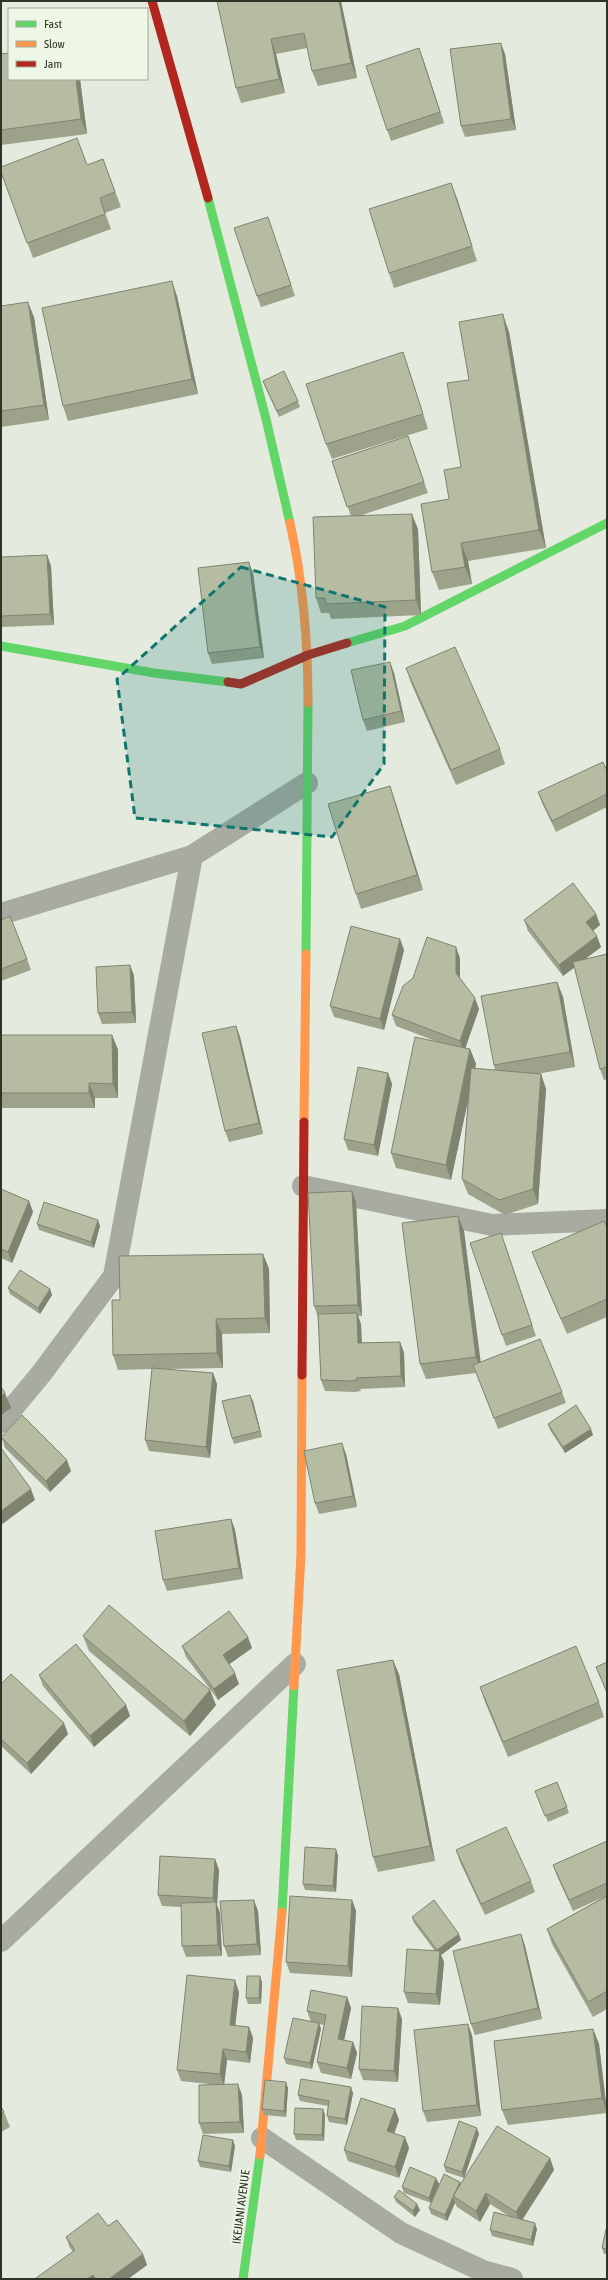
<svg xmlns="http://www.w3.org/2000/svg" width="608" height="2280" font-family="'Asap Condensed',sans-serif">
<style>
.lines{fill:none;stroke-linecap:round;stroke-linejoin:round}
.street{stroke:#a7aba1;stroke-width:22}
.fast{stroke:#63d668;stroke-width:9}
.slow{stroke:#ff974d;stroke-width:9}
.jam{stroke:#b3261e;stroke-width:9}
.wall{fill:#9da28b}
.shaded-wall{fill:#7f8471}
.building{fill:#b6bca2;stroke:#7f8471}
.marked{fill:#0f766e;fill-opacity:0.2;stroke:#0f766e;stroke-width:3;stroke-dasharray:8 5;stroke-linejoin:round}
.labels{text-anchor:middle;stroke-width:3.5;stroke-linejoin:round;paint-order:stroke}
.street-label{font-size:12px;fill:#303327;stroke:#eef7e6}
</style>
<rect width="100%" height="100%" fill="#e5eadf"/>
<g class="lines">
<path class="street" d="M1,914L192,856L307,783
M303,1186L492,1225L607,1220
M1,1422L41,1374L114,1276L192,856
M1,1941L295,1664
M262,2138L401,2233L483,2271L512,2279"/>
<path class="fast" d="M208,198L266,419L290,523
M347,643L405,626L607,523
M1,646L154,673L228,682
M306,954L308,703
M282,1912L294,1686
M243,2279L260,2155"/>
<path class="slow" d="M290,523C303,581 308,643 308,703
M304,1122L306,954
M294,1686L301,1554L302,1375
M260,2155L282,1912"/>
<path class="jam" d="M152,1L208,198
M228,682L241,684L308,655L347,643
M302,1375L304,1122"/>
</g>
<path class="wall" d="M217,1H341L357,78L318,86L312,71L307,48L276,54L285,93L241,103L236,88Z
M1,54L9,79H80L87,134L1,145Z
M505,54L516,130L465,137L461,126Z
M423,59L444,123L391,141L387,130Z
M103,159L121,207L105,213L111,229L33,258L1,172L87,165Z
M451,183L477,261L394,288L389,273Z
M272,229L295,296L261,307L257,296Z
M177,296L198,394L68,421L63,406Z
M1,306L34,317L49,420L1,427Z
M509,332L546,548L468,561L472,584L439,590L432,572L449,499L461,467Z
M403,352L428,429L332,459L326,444Z
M263,381L298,401L300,407L279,417L265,387Z
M408,436L428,493L359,516L418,529L421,615L331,619L329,613H321L316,598L351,516L332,461Z
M47,555L51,566L54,625L1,627V557Z
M253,573L264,658L212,664L208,653Z
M390,662L394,673L405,722L367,731L363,720Z
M406,668L500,749L505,764L456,785L411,683Z
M607,771V807L556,832L542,803L538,792Z
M395,801L423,890L361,909L356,894Z
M596,914L600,925L593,931L601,947L585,959L607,954V1079L604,1080L600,1069L575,967L563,976L528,931L524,920Z
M1,920L27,959L31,970L1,981Z
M400,939L404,950L384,1030L334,1017L330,1006Z
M460,958V978L479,1009L465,1048L470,1049L476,1064L475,1068L495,1070L494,1065L557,982L563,997L575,1067L537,1074H541L546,1089L538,1204L505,1215L468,1194L462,1179L468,1099L451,1180L396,1168L391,1153L438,1042L396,1026L392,1015Z
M130,965L134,976L136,1023L102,1024L98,1013Z
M236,1026L240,1037L263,1134L229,1142L225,1131Z
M1,1035H112L118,1050V1098H95V1108H1Z
M388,1073L392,1084L378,1156L348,1150L344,1139Z
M1,1189L29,1201L33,1212L12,1263L1,1258Z
M356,1202L362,1316H358L361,1324L362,1343L400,1342L404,1353L405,1387L360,1389L361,1391L355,1392L325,1391L321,1380L318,1317L314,1306Z
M458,1216L464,1231L480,1362L562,1392L566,1403L498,1429L476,1373L426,1379L420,1364Z
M37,1224L100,1226L94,1248L39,1230Z
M607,1227V1317L567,1334L538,1267L532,1252Z
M470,1243L505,1244L536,1336L506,1346Z
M263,1254L269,1269L270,1333L222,1334L223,1368L166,1369L213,1373L217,1384L210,1458L149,1451L145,1440L152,1369L118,1370L113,1355L120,1300Z
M8,1288L50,1289L52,1295L40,1314L10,1294Z
M253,1401L262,1437L234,1444L232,1438Z
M548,1424L593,1435L565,1453L550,1430Z
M1,1436L71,1471L50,1492L5,1448Z
M346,1454L357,1507L319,1514L315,1503Z
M231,1519L235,1530L243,1579L167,1591L163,1580Z
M83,1636L216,1705L190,1736L89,1651Z
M182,1646L252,1648L229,1664L239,1684L218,1700L186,1657Z
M607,1662V1694L596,1667Z
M399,1674L435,1861L378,1872L373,1857Z
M39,1675L126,1705L130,1716L94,1747L43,1686Z
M1,1684L68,1734L31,1774L1,1746Z
M480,1687L599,1702L604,1717L508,1757L485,1702Z
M557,1782L569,1813L548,1822L535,1791Z
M607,1841V2009L593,2017L552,1944L547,1929L604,1897L573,1911L557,1876L553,1865Z
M456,1850L531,1881L535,1892L485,1915L460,1862Z
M338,1855L336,1892L305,1890L303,1884Z
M215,1859L219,1870L217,1905L220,1913L222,1956L186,1957L182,1946L181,1907L162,1906L158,1895Z
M352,1900L356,1911L352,1977L290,1973L286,1962Z
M258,1911L261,1955L228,1957L224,1946Z
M412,1917L461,1940L441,1955L444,1962L440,2005L408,2003L404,1992L435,1951L414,1923Z
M521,1934L525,1946L542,2019L475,2035L471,2024Z
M262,1982L261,2004H248L246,1998Z
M239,1992L235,2026L249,2027L253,2038L250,2063L227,2060L224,2085L242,2095L244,2133L203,2134L199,2123L218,2085L181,2081L177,2070Z
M347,1997L351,2008L344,2040L353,2042L357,2053L351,2079L321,2073L317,2062L324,2025L319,2024L321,2029L312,2069L286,2064L284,2058L311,2022L307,2011Z
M402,2019L398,2082L363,2080L359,2069Z
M593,2029L599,2044L607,2113L508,2125L502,2110Z
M472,2035L481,2116L427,2122L423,2111Z
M288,2088L286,2117L264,2115L262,2109Z
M353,2093L347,2125L329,2122L327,2116L328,2106L300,2101L298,2095Z
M1,2107L4,2112L10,2127L1,2132Z
M323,2109L325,2115L324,2141L296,2140L294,2134Z
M395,2109L399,2120L394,2134L409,2148L399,2178L348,2161L344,2150Z
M479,2134L464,2178L446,2172L444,2166Z
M235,2146L231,2172L200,2167L198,2161Z
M550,2158L554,2170L523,2219L537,2229L533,2246L492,2236L490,2230L509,2216L490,2204L480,2222L457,2207L455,2203L447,2221L431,2214L429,2208L431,2203L404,2193L402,2187L436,2178L439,2184L433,2199L460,2182L461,2184Z
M394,2197L420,2210L415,2217L396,2202Z
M108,2226L143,2254L147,2265L128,2279H37L73,2252L70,2248L66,2237Z
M607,2229V2254H604L602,2248Z"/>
<path class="shaded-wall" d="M339,1H341L357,78L351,63Z
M271,39L276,54L285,93L279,79Z
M501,43L505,54L516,130L511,119Z
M419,48L423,59L444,123L440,112Z
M76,79H80L87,134L81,119Z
M451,183L457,198L477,261Z
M172,281L177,296L198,394L192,379Z
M28,302L34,317L49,420L44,405Z
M503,314L509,332L546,548L539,530Z
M403,352L408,367L428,429L423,414Z
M412,514L418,529L421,615L416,600Z
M461,543L468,561L472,584L465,567Z
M47,555L51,566L54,625L50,614Z
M249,562L253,573L264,658L260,647Z
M390,662L394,673L405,722L401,711Z
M390,786L395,801L423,890L417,875Z
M596,914L600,925L590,933L586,922Z
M597,936L601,947L563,976L559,965Z
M400,939L404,950L384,1030L380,1019Z
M456,947L460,958V984L456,973Z
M130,965L134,976L136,1023L132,1012Z
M557,982L563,997L575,1067L570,1052Z
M475,998L479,1009L464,1052L460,1041Z
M236,1026L240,1037L263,1134L259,1123Z
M112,1035L118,1050V1098L113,1084Z
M470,1049L476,1064L451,1180L446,1165Z
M388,1073L392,1084L378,1156L374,1145Z
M541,1074L546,1089L538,1204L533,1189Z
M89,1083L95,1098V1108L89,1093Z
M352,1191L356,1202L362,1316L358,1305Z
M29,1201L33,1212L12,1263L8,1252Z
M458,1216L464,1231L482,1372L476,1357Z
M98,1220L100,1226L94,1248L91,1242Z
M263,1254L269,1269L270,1333L265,1318Z
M50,1289L52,1295L40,1314L38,1308Z
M357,1313L361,1324L362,1354L358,1343Z
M216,1319L222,1334L223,1368L217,1353Z
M400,1342L404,1353L405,1387L401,1376Z
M213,1373L217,1384L210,1458L206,1447Z
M5,1393L11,1408L1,1415V1396Z
M250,1395L253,1401L262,1437L260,1431Z
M591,1429L593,1435L565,1453L563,1447Z
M342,1443L346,1454L357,1507L353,1496Z
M67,1460L71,1471L50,1492L46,1481Z
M31,1489L35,1500L1,1525V1511Z
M231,1519L235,1530L243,1579L239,1568Z
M248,1637L252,1648L227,1666L223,1655Z
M393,1660L399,1674L435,1861L430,1846Z
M235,1673L239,1684L218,1700L214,1689Z
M210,1690L216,1705L190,1736L184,1721Z
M126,1705L130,1716L94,1747L90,1736Z
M64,1723L68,1734L31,1774L27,1763Z
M336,1849L338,1855L336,1892L333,1886Z
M215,1859L219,1870L217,1905L220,1913L222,1956L218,1945L216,1907L213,1898Z
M254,1900L258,1911L261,1955L257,1944Z
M352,1900L356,1911L352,1977L348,1966Z
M459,1934L461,1940L441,1955L444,1962L440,2005L436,1994L439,1956L437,1950Z
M521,1934L525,1946L542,2019L538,2008Z
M260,1976L262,1982L261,2004L259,1998Z
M235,1980L239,1992L234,2036L230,2025Z
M347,1997L351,2008L342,2050L338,2039Z
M398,2008L402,2019L398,2082L394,2071Z
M319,2023L321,2029L312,2069L310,2063Z
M468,2024L472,2035L481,2116L477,2105Z
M249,2027L253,2038L250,2063L246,2052Z
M593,2029L599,2044L607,2112L602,2098Z
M353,2042L357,2053L351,2079L347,2068Z
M223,2049L227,2060L224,2085L220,2074Z
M286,2082L288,2088L286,2117L284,2111Z
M238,2084L242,2095L244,2133L240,2122Z
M351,2087L353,2093L347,2125L345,2119Z
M323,2109L325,2115L324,2141L322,2135Z
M395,2109L399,2120L391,2142L387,2131Z
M477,2128L479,2134L464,2178L462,2172Z
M405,2137L409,2148L399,2178L395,2167Z
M233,2140L235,2146L231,2172L229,2166Z
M550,2158L554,2170L520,2223L516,2212Z
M436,2178L439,2184L431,2203L429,2198Z
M460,2182L462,2188L453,2197Z
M486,2193L490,2204L480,2222L476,2211Z
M453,2197L455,2203L447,2221L445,2215Z
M417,2204L420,2210L415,2217L413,2211Z
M535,2223L537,2229L533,2246L531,2240Z
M143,2254L147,2265L128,2279H109Z
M93,2275L94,2279H87Z"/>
<path class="building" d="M217,1H339L351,63L312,71L304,33L271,39L279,79L236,88Z
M501,43L511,119L461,126L450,49Z
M419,48L440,112L387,130L366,66Z
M9,53V79H76L81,119L1,130V54Z
M77,138L87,165L103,159L115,192L100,198L105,214L27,243L1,172V167Z
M451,183L472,246L389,273L369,209Z
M268,217L291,285L257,296L234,228Z
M172,281L192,379L63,406L42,308Z
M28,302L44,405L1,411V306Z
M503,314L539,530L461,543L465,567L432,572L421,504L449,499L444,470L461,467L447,383L469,380L459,322Z
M403,352L423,414L326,444L306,384Z
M284,371L298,401L277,411L263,381Z
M408,436L424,482L347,507L332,461Z
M412,514L416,600L326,604L325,598H316L313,517Z
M47,555L50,614L1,616V557Z
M249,562L260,647L208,653L198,568Z
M455,647L500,749L451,770L406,668Z
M390,662L401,711L363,720L351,670Z
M603,762L607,771V794L552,821L538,792Z
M390,786L417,875L356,894L328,804Z
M573,883L596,914L586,922L597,936L559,965L524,920Z
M10,916L27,959L1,969V920Z
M351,926L400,939L380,1019L330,1006Z
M427,937L456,947V973L475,998L460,1041L392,1015L403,986L413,978Z
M607,954V1067L600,1069L573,962Z
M130,965L132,1012L98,1013L96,967Z
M557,982L570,1052L494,1065L481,996Z
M236,1026L259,1123L225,1131L202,1033Z
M1,1035H112L113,1084L89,1083V1093H1Z
M415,1037L470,1049L446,1165L391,1153Z
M358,1067L388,1073L374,1145L344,1139Z
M471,1068L541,1074L533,1189L499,1200L462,1179Z
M1,1189L29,1201L8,1252L1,1249Z
M352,1191L358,1305L314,1306L308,1193Z
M44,1202L98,1220L91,1242L37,1224Z
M458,1216L476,1357L420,1364L402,1223Z
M604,1221L607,1227V1299L561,1319L532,1252Z
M501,1233L532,1325L502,1335L470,1243Z
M263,1254L265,1318L216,1319L217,1353L113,1355L112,1300H120L119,1256Z
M20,1270L50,1289L38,1308L8,1288Z
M357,1313L358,1343L400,1342L401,1376L356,1378L357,1380L351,1381L321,1380L318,1314Z
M540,1339L562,1392L494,1418L473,1365Z
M152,1368L213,1373L206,1447L145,1440Z
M1,1387L5,1393L1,1396Z
M250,1395L260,1431L232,1438L222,1401Z
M576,1405L591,1429L563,1447L548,1424Z
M22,1415L67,1460L46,1481L1,1437Z
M342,1443L353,1496L315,1503L304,1451Z
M1,1448L31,1489L1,1511Z
M231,1519L239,1568L163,1580L155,1531Z
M109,1605L210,1690L184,1721L83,1636Z
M229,1611L248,1637L223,1655L235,1673L214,1689L182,1646Z
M76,1644L126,1705L90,1736L39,1675Z
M576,1646L599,1702L503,1742L480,1687Z
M393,1660L430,1846L373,1857L337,1670Z
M607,1662V1692L596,1667Z
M11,1674L64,1723L27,1763L1,1739V1684Z
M557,1782L567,1807L545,1816L535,1791Z
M506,1827L531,1881L481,1904L456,1850Z
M607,1841V1883L569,1900L553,1865Z
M305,1847L336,1849L333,1886L303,1884Z
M160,1856L215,1859L213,1898L158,1895Z
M290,1896L352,1900L348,1966L286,1962Z
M607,1896V1991L588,2002L547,1929Z
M254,1900L257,1944L224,1946L220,1901Z
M434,1900L459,1934L437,1950L412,1917Z
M216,1902L218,1945L182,1946L181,1903Z
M521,1934L538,2008L471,2024L453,1951Z
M407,1949L440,1951L436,1994L404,1992Z
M187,1975L235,1980L230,2025L249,2027L246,2052L223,2049L220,2074L177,2070Z
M247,1976H260L259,1998H246Z
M311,1990L347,1997L338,2039L353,2042L347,2068L317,2062L326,2015L307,2011Z
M362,2006L398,2008L394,2071L359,2069Z
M293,2018L319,2023L310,2063L284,2058Z
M468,2024L477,2105L423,2111L414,2030Z
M593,2029L602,2098L502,2110L494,2041Z
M301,2079L351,2087L345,2119L327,2116L329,2101L298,2095Z
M265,2080L286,2082L284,2111L262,2109Z
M238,2084L240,2122L199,2123V2085Z
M361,2098L395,2109L387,2131L405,2137L395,2167L344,2150Z
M1,2107L4,2112L1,2114Z
M295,2108L323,2109L322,2135L294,2134Z
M459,2121L477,2128L462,2172L444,2166Z
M497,2126L550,2158L516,2212L486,2193L476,2211L453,2196Z
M203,2135L233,2140L229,2166L198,2161Z
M410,2167L436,2178L429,2198L402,2187Z
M444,2174L460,2182L445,2215L429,2208Z
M399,2190L417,2204L413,2211L394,2197Z
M494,2212L535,2223L531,2240L490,2230Z
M98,2213L108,2226L117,2220L143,2254L109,2279H96L93,2275L87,2279H37L36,2278L75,2250L66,2237Z
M606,2229H607V2249L602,2248Z"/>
<path class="marked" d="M241,567L385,607L384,764L332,837L135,818L117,679Z"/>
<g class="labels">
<g class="street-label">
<text transform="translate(241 2207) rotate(-83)" y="4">IKEJIANI AVENUE</text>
</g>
</g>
<rect width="608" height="2280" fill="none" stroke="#303327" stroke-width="4"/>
<rect x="8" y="8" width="140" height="72" fill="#eef7e6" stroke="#a2a99a"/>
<rect x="16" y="21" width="20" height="6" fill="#63d668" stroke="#a2a99a"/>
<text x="44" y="28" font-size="12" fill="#303327">Fast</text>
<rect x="16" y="41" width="20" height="6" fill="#ff974d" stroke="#a2a99a"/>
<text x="44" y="48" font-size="12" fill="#303327">Slow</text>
<rect x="16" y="61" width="20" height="6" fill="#b3261e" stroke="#a2a99a"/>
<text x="44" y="68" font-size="12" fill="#303327">Jam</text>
</svg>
